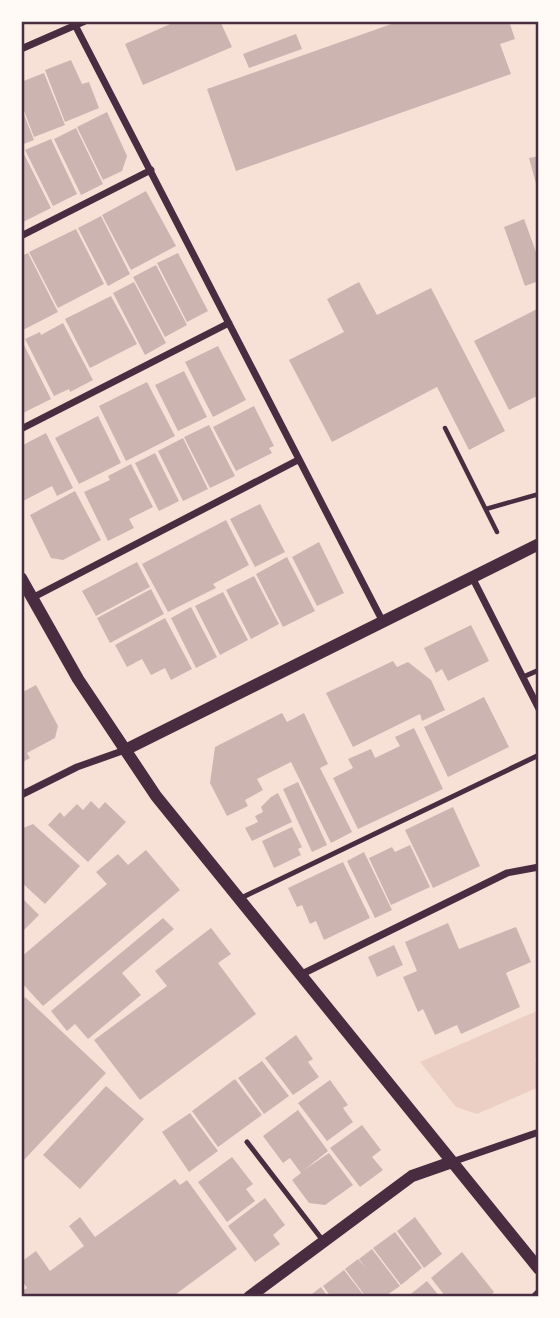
<svg xmlns="http://www.w3.org/2000/svg" width="560" height="1318" font-family="'Work Sans',sans-serif">
<style>
.green{fill:#ebcfc5}
.building{fill:#ccb4b1}
.lines{fill:none;stroke-linecap:round;stroke-linejoin:round}
.path{stroke:#4a2c40;stroke-width:4.5}
.service{stroke:#4a2c40;stroke-width:5}
.minor{stroke:#4a2c40;stroke-width:7}
.tertiary{stroke:#4a2c40;stroke-width:12}
.neatline{fill:none;stroke:#4a2c40;stroke-width:2.5}
</style>
<rect width="100%" height="100%" fill="#f7e1d7"/>
<path class="green" d="M539,1010V1058L535,1060L539,1070V1087L477,1114L456,1107L420,1062Z"/>
<path class="building" d="M177,21H220L232,47L143,85L125,44Z
M400,21H509L515,39L500,44L511,74L236,171L207,89Z
M296,34L302,49L249,68L243,54Z
M71,60L82,84L89,82L99,108L65,122L45,70Z
M44,73L65,125L34,137L21,103V82Z
M21,107L34,140L21,145Z
M107,112L127,156L122,171L103,180L77,127Z
M76,128L103,184L81,195L54,139Z
M51,139L77,194L53,206L25,150Z
M23,152L51,208L21,223V153Z
M539,156V191H538L529,158Z
M146,191L176,246L131,270L102,215Z
M101,216L130,274L108,286L78,228Z
M524,219L539,260V281L525,286L504,227Z
M76,229L104,284L58,308L29,252Z
M28,253L58,312L21,331V256Z
M178,253L208,311L187,322L157,263Z
M156,265L187,325L165,337L133,277Z
M134,282L166,343L145,355L113,293Z
M359,282L377,315L431,288L505,431L469,450L437,387L332,442L289,360L344,332L327,299Z
M111,296L137,344L90,368L65,319Z
M539,308V395L509,410L474,341Z
M63,323L93,380L70,392L69,389L54,396L25,339L40,332L41,335Z
M21,339L51,399L21,414Z
M218,346L246,400L213,417L185,362Z
M184,371L207,417L178,431L155,385Z
M147,382L175,436L126,461L99,406Z
M254,406L274,446L269,448L272,453L236,471L213,427Z
M98,416L121,463L79,484L55,438Z
M209,425L235,476L210,488L184,437Z
M46,433L73,488L57,496L52,486L23,501L21,497V446Z
M183,438L208,489L183,501L158,451Z
M155,453L179,501L159,511L135,463Z
M131,464L153,507L129,519L134,528L108,541L84,492L110,480L108,476Z
M75,491L101,540L63,560L51,558L30,515Z
M260,504L285,552L255,567L230,519Z
M226,520L249,565L213,584L216,588L168,612L142,564Z
M319,542L344,593L317,606L292,557Z
M287,557L315,611L283,627L256,574Z
M137,562L150,587L96,616L82,591Z
M254,576L279,624L251,639L226,590Z
M151,589L164,614L110,643L97,618Z
M223,592L248,640L220,655L195,606Z
M191,607L217,657L196,668L171,618Z
M165,618L192,669L171,680L165,668L151,675L142,659L127,667L115,645Z
M471,625L489,661L448,681L442,669L436,673L424,648Z
M393,661L397,667L408,662L431,680L445,710L422,721L420,714L353,747L326,693Z
M36,685L58,726L55,738L27,753L30,758L21,763V693Z
M484,697L509,747L448,777L424,727Z
M282,713L287,722L304,713L328,764L320,768L352,832L331,843L291,762L257,779L263,790L245,800L248,806L227,816L210,783L215,747Z
M414,728L443,789L358,829L333,778L353,768L348,759L371,749L375,758L400,746L395,737Z
M298,782L327,845L312,852L283,789Z
M278,793L292,822L252,841L245,828L258,822L255,816L263,812L261,807L271,797Z
M91,801L99,809L105,802L126,822L88,862L48,825L60,812L64,817L77,804L83,810Z
M453,807L480,866L433,888L405,830Z
M33,824L80,866L45,904L21,882V829Z
M292,827L302,847L298,849L301,855L274,868L262,841Z
M410,845L430,887L391,905L369,858L392,847L395,852Z
M146,850L180,890L43,1006L21,982V957L107,884L96,872L118,854L128,865Z
M364,852L392,910L375,918L347,861Z
M343,862L370,918L324,940L316,921L310,924L302,905L297,907L288,888Z
M21,897L39,915L21,933Z
M163,918L174,929L122,973L141,995L88,1039L75,1024L67,1031L51,1011Z
M448,923L459,949L516,927L531,962L506,973L520,1007L461,1034L457,1025L435,1035L423,1009L418,1012L403,977L417,971L405,942Z
M211,928L231,954L218,963L256,1014L140,1100L94,1040L167,986L155,971Z
M394,945L403,965L377,977L368,957Z
M25,997L106,1073L22,1162L21,1002Z
M296,1035L313,1059L308,1062L319,1077L293,1095L265,1058Z
M262,1061L289,1096L264,1114L238,1078Z
M235,1079L262,1115L218,1147L192,1111Z
M330,1080L348,1105L343,1108L353,1122L327,1141L298,1103Z
M106,1086L144,1119L80,1189L43,1155Z
M298,1110L328,1151L304,1170L329,1153L353,1185L325,1205L309,1203L292,1180L301,1173L290,1158L283,1163L263,1136Z
M190,1113L218,1151L189,1172L162,1132Z
M362,1125L381,1150L372,1157L383,1170L360,1187L330,1148Z
M232,1157L253,1184L246,1189L255,1201L227,1222L198,1182Z
M175,1179L180,1185L187,1180L237,1249L172,1297H21V1292L27,1288L21,1279V1262L36,1251L50,1271L84,1246L69,1226L80,1217L95,1237Z
M265,1198L285,1225L273,1235L280,1244L255,1262L228,1226Z
M415,1217L442,1254L424,1268L397,1231Z
M395,1232L422,1268L401,1285L373,1248Z
M372,1249L400,1286L384,1297H366L345,1269L358,1259L367,1269L359,1259Z
M462,1252L494,1292L489,1297H446L431,1278Z
M344,1270L365,1297H331L323,1286Z
M427,1281L440,1297H407Z
M321,1287L328,1297H308Z"/>
<g class="lines">
<path class="path" d="M445,428L497,532
M486,509L539,494"/>
<path class="service" d="M523,677L539,670
M239,899L539,755
M247,1142L324,1242"/>
<path class="minor" d="M75,25L383,622
M21,49L85,21
M21,236L151,170
M21,429L229,323
M472,577L539,709
M32,598L298,460
M21,795L77,767L125,750
M300,975L507,873L539,867
M452,1162L539,1132
M534,1297L539,1292"/>
<path class="tertiary" d="M21,578L78,679L156,796L539,1269
M125,750L539,544
M249,1297L412,1176L452,1162"/>
</g>
<rect width="560" height="1318" fill="none" stroke="#fffaf5" stroke-width="46"/>
<rect x="23" y="23" width="514" height="1272" class="neatline"/>
</svg>
